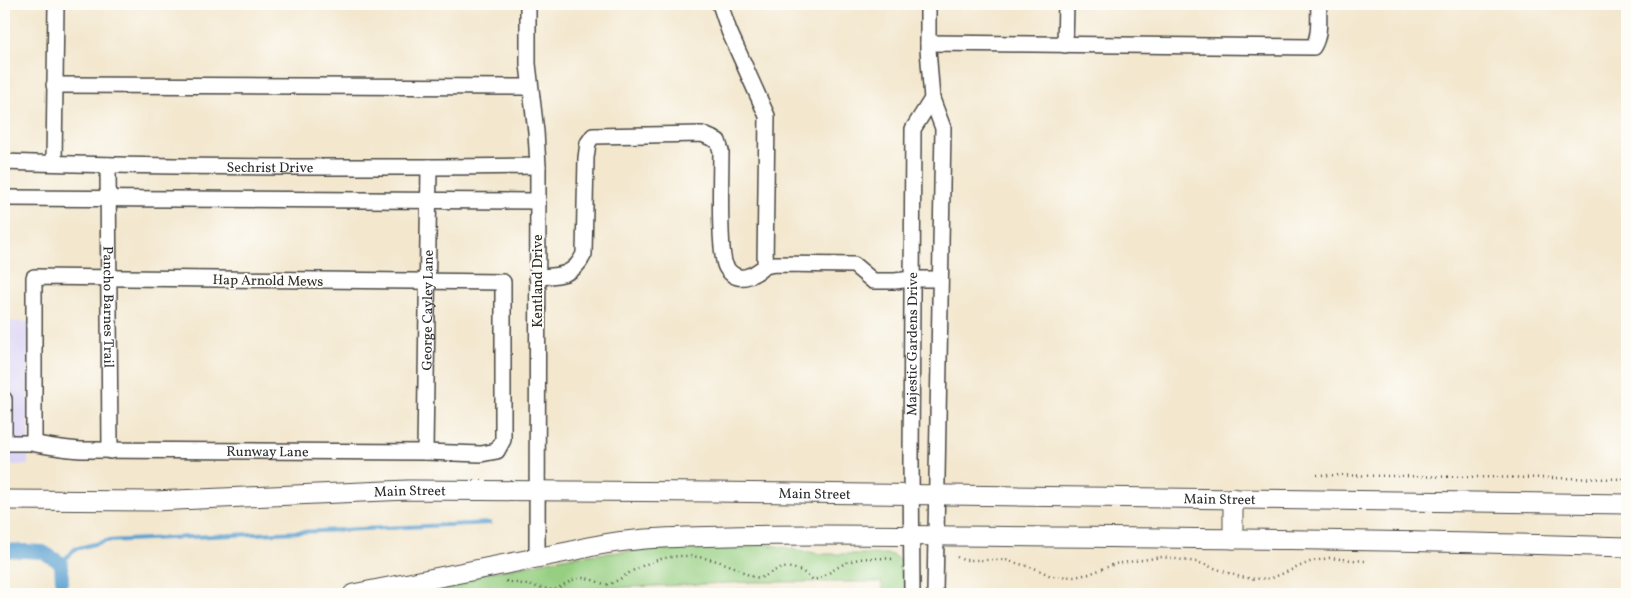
<svg xmlns="http://www.w3.org/2000/svg" width="1631" height="598" font-family="Vollkorn,serif">
<style>
.built{fill:#ddd5f6}
.green{fill:#96cf82;stroke:#607d56}
.lines{fill:none;stroke-linecap:round;stroke-linejoin:round}
.stream{stroke:#5ca1d1;stroke-width:4}
.canal{stroke:#5ca1d1;stroke-width:14}
.minor-casing{stroke:#494743;stroke-width:18}
.major-casing{stroke:#494743;stroke-width:21}
.path{stroke:#494743;stroke-width:2.5;stroke-dasharray:1 4;stroke-linecap:butt}
.minor{stroke:#fff;stroke-width:15}
.major{stroke:#fff;stroke-width:19}
.labels{text-anchor:middle;stroke-width:4;stroke-linejoin:round;paint-order:stroke}
.street-label{font-size:14px;fill:#2b2b2b;stroke:#fdfcf7}
</style>
<rect width="100%" height="100%" fill="#fdfcf7"/>
<filter id="ink" filterUnits="userSpaceOnUse"><feTurbulence type="fractalNoise" baseFrequency=".02" numOctaves="2"/><feDisplacementMap in="SourceGraphic" scale="10" xChannelSelector="R" yChannelSelector="G"/><feConvolveMatrix kernelMatrix="1 2 1 2 8 2 1 2 1" color-interpolation-filters="sRGB"/></filter>
<filter id="wash" filterUnits="userSpaceOnUse"><feTurbulence type="fractalNoise" baseFrequency=".0096" numOctaves="4" result="noise"/><feDisplacementMap in="SourceGraphic" scale="20" xChannelSelector="R" yChannelSelector="G"/><feGaussianBlur stdDeviation="1.12" result="paint"/><feColorMatrix in="noise" values="0 0 0 0 0 0 0 0 0 0 0 0 0 0 0 0 0 1.4 0 .05"/><feComposite in="paint" operator="in"/></filter>
<g filter="url(#wash)">
<rect width="100%" height="100%" fill="#f3e7ce"/>
<path class="built" d="M4,321L29,322L28,465H4Z"/>
<path class="green" d="M764,544L821,554H890L907,564L908,594H882V582H754L608,588L576,594H381L569,557L641,550Z"/>
<g class="lines">
<path class="stream" d="M61,563L75,549L106,541L490,523"/>
<path class="canal" d="M4,550L43,552L61,563L62,580"/>
</g>
</g>
<g filter="url(#ink)">
<g class="lines">
<g class="minor-casing">
<g id="minor">
<path d="M528,4V64L536,132L538,166L537,558"/>
<path d="M928,4V49L932,99L943,128L935,594"/>
<path d="M928,43L1313,47C1321,35 1318,18 1319,4"/>
<path d="M1065,45L1066,4"/>
<path d="M54,85L530,87"/>
<path id="s1" d="M4,162C182,168 360,168 538,166"/>
<path d="M54,163L56,4"/>
<path id="s2" d="M108,165L110,451"/>
<path d="M4,198L538,201"/>
<path d="M765,266L775,264L854,265L873,281H895L912,279H940"/>
<path d="M537,277C559,276 574,276 584,254L586,158L588,143L593,136L702,134L718,141L721,151C721,172 718,253 726,267C737,285 753,276 765,266L767,116L729,31L720,4"/>
<path d="M4,399V443"/>
<path id="s3" d="M4,443H31C49,446 67,450 86,450L425,452L481,454L497,451L503,440V282L34,277V443"/>
<path id="s4" d="M425,452L429,167"/>
<path id="s5" d="M912,594L911,462L913,129L932,99"/>
</g>
</g>
<g class="major-casing">
<g id="major">
<path id="s6" d="M4,500L154,501L408,490L712,492L1627,504"/>
<path d="M1233,539V498"/>
<path d="M353,594L572,551C624,537 677,537 730,536C804,534 879,535 953,536C1178,538 1403,540 1627,547"/>
</g>
</g>
<path class="path" d="M1317,475L1627,479
M957,557L963,560H1006L1037,569L1051,576L1075,577L1089,574L1115,564L1162,557L1197,562L1240,577L1255,579L1272,578L1310,562L1329,558L1365,561
M506,581L553,590C563,587 569,579 581,578C590,577 604,586 609,584C616,582 623,577 629,573C637,568 648,563 657,560C684,552 709,557 734,567C741,570 748,576 755,577C763,579 766,575 772,572C787,563 802,569 813,580C824,578 833,569 844,564C860,556 877,558 894,559
M449,594L455,592"/>
<use href="#minor" class="minor"/>
<use href="#major" class="major"/>
</g>
</g>
<g class="labels">
<g class="street-label">
<text dy="5" stroke="none"><textPath href="#s1" startOffset="266">Sechrist Drive</textPath></text>
<text transform="translate(268 280) rotate(1)" y="5">Hap Arnold Mews</text>
<text transform="translate(537 281) rotate(-90)" y="5">Kentland Drive</text>
<text dy="5" stroke="none"><textPath href="#s2" startOffset="142">Pancho Barnes Trail</textPath></text>
<text dy="5" stroke="none"><textPath href="#s4" startOffset="142">George Cayley Lane</textPath></text>
<text dy="5" stroke="none"><textPath href="#s5" startOffset="250">Majestic Gardens Drive</textPath></text>
<text dy="5" stroke="none"><textPath href="#s3" startOffset="264">Runway Lane</textPath></text>
<text dy="5" stroke="none"><textPath href="#s6" startOffset="406">Main Street</textPath></text>
<text dy="5" stroke="none"><textPath href="#s6" startOffset="811">Main Street</textPath></text>
<text dy="5" stroke="none"><textPath href="#s6" startOffset="1216">Main Street</textPath></text>
</g>
</g>
<rect width="1631" height="598" fill="none" stroke="#fdfcf7" stroke-width="20"/>
</svg>
